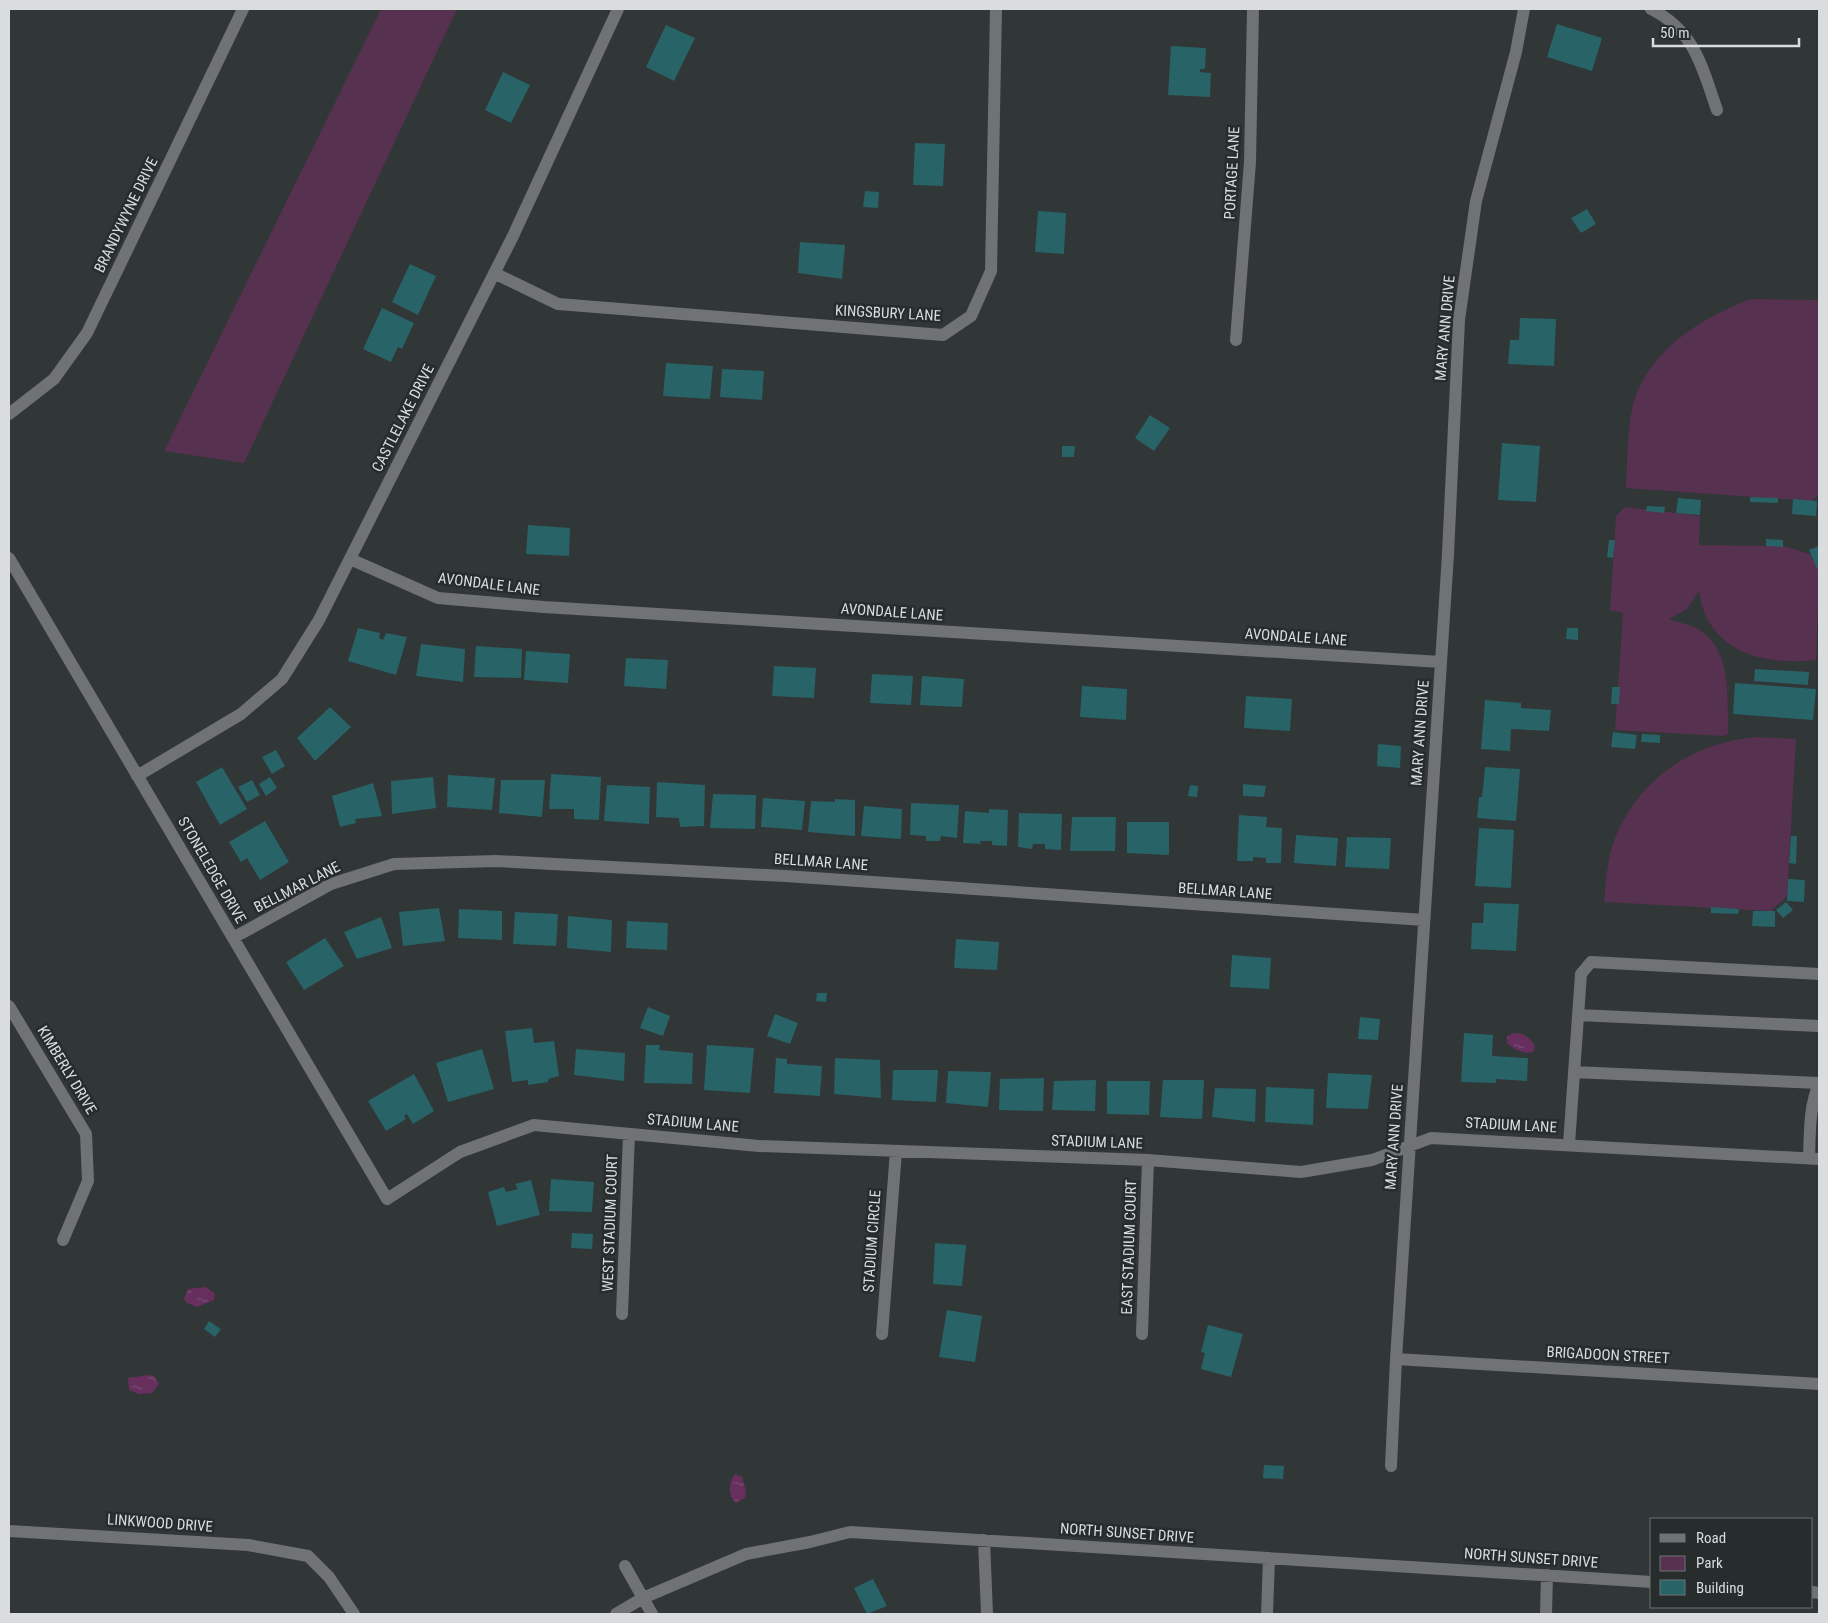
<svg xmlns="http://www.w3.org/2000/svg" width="1828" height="1623" font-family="'Roboto Condensed',sans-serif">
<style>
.green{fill:#573150}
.water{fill:url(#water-ripples)}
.building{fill:#286367}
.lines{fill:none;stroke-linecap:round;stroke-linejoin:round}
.minor{stroke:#707373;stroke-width:12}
.labels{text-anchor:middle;stroke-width:5;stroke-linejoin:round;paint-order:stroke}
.street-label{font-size:15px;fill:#dadddd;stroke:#272c2c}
</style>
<defs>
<pattern id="water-ripples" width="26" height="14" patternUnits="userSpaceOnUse" patternTransform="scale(1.25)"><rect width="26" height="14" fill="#672f5e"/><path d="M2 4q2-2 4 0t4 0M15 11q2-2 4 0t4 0" fill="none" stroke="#7c4d75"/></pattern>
</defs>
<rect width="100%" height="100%" fill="#313636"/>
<path class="green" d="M381,9H457L244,463L164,451Z
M1751,299L1819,300V494L1812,501L1626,488C1627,466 1628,420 1634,401C1651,348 1703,317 1751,299Z
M1625,507L1700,516L1699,545L1784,546L1813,555L1819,573L1816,660C1763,666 1707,652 1699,591L1687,609L1669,619C1679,623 1689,624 1698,629C1733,650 1727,699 1728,734L1722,736L1615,730L1623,613L1610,610L1616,516Z
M1757,737L1796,739L1787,896L1771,911L1604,902C1606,880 1607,858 1615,838C1639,778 1694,742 1757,737Z"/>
<path class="water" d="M1514,1033C1523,1032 1530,1038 1535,1046L1533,1052C1525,1055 1512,1048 1507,1043V1036Z
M206,1287L215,1294L214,1300L197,1307L187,1303L184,1299L188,1289Z
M149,1375L154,1376L159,1384L152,1393L139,1394L129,1390L128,1378Z
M735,1474L742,1477L746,1491L745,1498L736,1503C728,1496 728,1482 735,1474Z"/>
<path class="building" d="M1557,24L1602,38L1592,71L1547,57Z
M666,25L695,38L674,81L646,67Z
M1171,46L1206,48L1205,69H1200V72L1211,73L1210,97L1168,95Z
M503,72L530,85L511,123L485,110Z
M915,143L945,144L943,186L913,185Z
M865,191L879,192L878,208L863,207Z
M1587,209L1596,224L1581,233L1571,218Z
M1038,211L1066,213L1064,254L1035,252Z
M800,242L845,245L842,279L798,273Z
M410,264L436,276L418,315L392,302Z
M382,308L414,323L402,349L398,347L391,362L363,349Z
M1520,318L1556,319L1554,366L1508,364L1510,340H1519Z
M666,363L713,366L710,399L663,396Z
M722,369L764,371L762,400L720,397Z
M1150,415L1170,428L1154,451L1135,438Z
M1502,443L1540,446L1536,502L1498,500Z
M1062,446H1075L1074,457H1062Z
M1750,497L1778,498V503L1750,502Z
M1678,498L1701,500L1700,515L1676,513Z
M1793,499L1817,501L1816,516L1792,514Z
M1647,506L1665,507L1664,513L1646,511Z
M528,525L570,528L569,556L526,554Z
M1766,539L1783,540V547L1766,546Z
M1609,540H1615L1613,558L1607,557Z
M1819,546V573L1809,550Z
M358,628L380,633L379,638L383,640L386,633L407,637L396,675L348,661Z
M1567,628H1578V640L1566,639Z
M421,644L465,649L463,682L416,676Z
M476,646L522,649L521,678L474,677Z
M526,651L570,654L568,683L524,680Z
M626,658L668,660L666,689L624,686Z
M774,666L816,668L814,698L772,696Z
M1755,669L1809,672L1808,685L1754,681Z
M872,674L913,676L911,705L870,703Z
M922,676L964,679L962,707L920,705Z
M1735,683L1816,689L1813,720L1733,714Z
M1082,686L1127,689L1126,720L1080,717Z
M1612,687H1620L1619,704H1611Z
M1246,696L1292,699L1290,731L1244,728Z
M1485,700L1521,703V708L1551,710L1549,731L1511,729L1510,751L1481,749Z
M330,707L351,727L315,761L297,738Z
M1613,732L1637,735L1635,749L1611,747Z
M1642,734L1660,735V743L1641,742Z
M1378,744L1401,746L1400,768L1377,766Z
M276,750L285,766L272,774L262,757Z
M222,767L247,809L220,825L196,782Z
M1485,767L1520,769L1516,821L1477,818L1479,797H1482Z
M551,774L601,777L599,820L574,819V809H549Z
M448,775L495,778L492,810L447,807Z
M270,777L277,788L266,796L259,784Z
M433,777L436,808L392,814L391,781Z
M252,780L260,795L247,802L238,787Z
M501,780H545L542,817L499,813Z
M657,782L705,785L704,826L680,827L679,818L656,817Z
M373,783L382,816L355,819L356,823L340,827L332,796Z
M1243,784L1266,786L1264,797L1243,796Z
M607,785L650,787L649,824L604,821Z
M1190,785L1198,786L1197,797L1188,796Z
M713,794L756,795L755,829L710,828Z
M763,798L805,801L802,830L761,827Z
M835,799L855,800V836L808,832L811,801L835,802Z
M911,803L959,805L957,838L941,836L940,841H926V836L910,835Z
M864,806L902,809L901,839L861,836Z
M989,809L1008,810L1007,846L992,845V841H980L981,844L963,843L965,811L989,813Z
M1019,813L1062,814L1061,850L1045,849V844H1033L1032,849L1018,847Z
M1239,815L1267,817L1266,827L1282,828L1281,863H1266V858L1253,857V861H1237Z
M1072,817H1116L1115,851H1070Z
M265,821L289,862L260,880L247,858L241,862L229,842Z
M1127,822H1169V855L1127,853Z
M1479,828L1514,830L1511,888L1475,886Z
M1296,835L1338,838L1336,866L1294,863Z
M1791,836H1797L1796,864L1789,863Z
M1347,837L1391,838L1389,869L1345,867Z
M1788,879L1805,880L1804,902L1787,901Z
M1786,902L1793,910L1783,918L1776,910Z
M1484,903L1519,904L1516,951L1471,949L1472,923H1483Z
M1711,907L1739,909L1738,914L1711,913Z
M439,908L445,941L403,946L399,912Z
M459,909L502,911V940L458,938Z
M1753,911H1775V927L1752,926Z
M515,912L558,914L556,946L513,944Z
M568,916L612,920L611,952L567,948Z
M381,917L392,948L357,959L344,932Z
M627,921L668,923L667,950L626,948Z
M325,938L344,966L304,990L286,962Z
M956,939L999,942L997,970L954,968Z
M1232,955L1271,958L1269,989L1230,987Z
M817,993H827L826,1002L816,1001Z
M648,1007L670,1016L663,1036L640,1028Z
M775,1014L798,1023L790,1044L767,1036Z
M1360,1017L1380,1019L1378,1040L1358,1039Z
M532,1028L534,1043L554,1041L559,1076L548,1079V1082L528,1085V1080L512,1082L505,1031Z
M1464,1033L1493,1035L1492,1056L1528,1058L1527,1081L1496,1079V1083L1461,1082Z
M646,1045H660L659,1050L693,1053L692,1084L644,1083Z
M707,1045L754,1048L750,1093L704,1090Z
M482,1049L494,1089L448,1102L436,1063Z
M576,1049L625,1053L624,1081L574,1075Z
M776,1058L787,1059V1064L822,1066L820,1096L774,1093Z
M835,1058L880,1060L881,1098L834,1094Z
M893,1070H938L936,1102L892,1100Z
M948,1071L991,1072L988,1107L946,1103Z
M1328,1073L1372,1075L1368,1109L1326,1108Z
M414,1074L434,1111L413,1124L407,1114L404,1116L406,1119L386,1131L368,1101Z
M1044,1078L1043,1111L999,1110L1000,1079Z
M1096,1080L1095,1111L1052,1110L1054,1081Z
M1163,1080H1204L1202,1119L1160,1117Z
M1107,1081H1150L1149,1115L1107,1114Z
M1266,1087L1314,1089L1313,1125L1265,1122Z
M1215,1088L1256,1089L1255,1122L1212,1117Z
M551,1179L594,1182L592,1212L549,1211Z
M531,1180L540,1215L497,1226L488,1192L504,1187L506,1192L518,1189L515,1184Z
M572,1233L593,1234L592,1249L571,1248Z
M935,1243L966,1245L962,1286L933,1284Z
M947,1310L982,1316L975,1362L939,1357Z
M209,1321L221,1329L215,1337L204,1329Z
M1208,1325L1243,1334L1231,1377L1201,1369L1205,1353L1201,1352Z
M1264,1465L1284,1466L1283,1479L1263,1478Z
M873,1579L887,1606L867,1614L854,1588Z"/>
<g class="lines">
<path class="minor" d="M1651,9C1695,31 1702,67 1717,110
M494,273L558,304L943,335L971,316L991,271L996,9
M1236,340L1250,162L1253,9
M9,414L54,379L87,333L243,9
M9,558L387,1199L460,1152L534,1125L759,1146L1148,1160L1301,1172L1372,1160L1431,1138L1819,1159
M350,559L438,598L544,607L1441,662
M137,776L241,714L282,679L319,620L513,236L618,9
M233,938L331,884L394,864L496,861L785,876L1424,920
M9,1006L86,1134L88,1181L63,1240
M1578,1015L1819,1026
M1574,1072L1819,1083
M1569,1144L1581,974L1591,962L1819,974
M1809,1158C1810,1133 1809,1107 1819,1084
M622,1314L629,1134
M882,1334L896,1151
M1142,1334L1148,1160
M1396,1359L1819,1384
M1391,1466L1396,1359L1448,554L1459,320L1476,201L1516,52L1524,9
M9,1531L248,1545L308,1556L329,1577L354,1614
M984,1540L987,1614
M625,1566L652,1614
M1812,1592L1819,1593
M616,1614L643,1598L746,1554L810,1542L850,1532L1652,1582
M1267,1614L1269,1558
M1546,1614L1547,1575"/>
</g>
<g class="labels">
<g class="street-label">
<text transform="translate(1232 173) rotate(-87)" y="5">PORTAGE LANE</text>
<text transform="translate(126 215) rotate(-64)" y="5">BRANDYWYNE DRIVE</text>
<text transform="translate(888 313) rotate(3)" y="5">KINGSBURY LANE</text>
<text transform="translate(1445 328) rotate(-85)" y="5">MARY ANN DRIVE</text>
<text transform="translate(403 418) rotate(-63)" y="5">CASTLELAKE DRIVE</text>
<text transform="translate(489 584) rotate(7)" y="5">AVONDALE LANE</text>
<text transform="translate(892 612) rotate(4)" y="5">AVONDALE LANE</text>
<text transform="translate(1296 637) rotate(4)" y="5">AVONDALE LANE</text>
<text transform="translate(1420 733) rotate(-86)" y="5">MARY ANN DRIVE</text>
<text transform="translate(821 862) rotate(4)" y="5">BELLMAR LANE</text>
<text transform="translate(212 870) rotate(60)" y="5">STONELEDGE DRIVE</text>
<text transform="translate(297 887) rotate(-27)" y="5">BELLMAR LANE</text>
<text transform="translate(1225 891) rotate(4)" y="5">BELLMAR LANE</text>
<text transform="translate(67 1070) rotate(59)" y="5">KIMBERLY DRIVE</text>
<text transform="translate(693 1123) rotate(5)" y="5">STADIUM LANE</text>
<text transform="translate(1511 1125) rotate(3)" y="5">STADIUM LANE</text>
<text transform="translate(1394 1137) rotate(-86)" y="5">MARY ANN DRIVE</text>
<text transform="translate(1097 1142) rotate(2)" y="5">STADIUM LANE</text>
<text transform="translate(610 1223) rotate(-88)" y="5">WEST STADIUM COURT</text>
<text transform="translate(872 1241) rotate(-86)" y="5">STADIUM CIRCLE</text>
<text transform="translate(1129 1247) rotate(-88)" y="5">EAST STADIUM COURT</text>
<text transform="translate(1608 1355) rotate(3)" y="5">BRIGADOON STREET</text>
<text transform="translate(160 1523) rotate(4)" y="5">LINKWOOD DRIVE</text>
<text transform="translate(1127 1533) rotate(4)" y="5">NORTH SUNSET DRIVE</text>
<text transform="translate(1531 1558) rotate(4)" y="5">NORTH SUNSET DRIVE</text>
</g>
</g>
<rect width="1828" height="1623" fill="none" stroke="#dadddd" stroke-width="20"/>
<rect x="1650" y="1518" width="162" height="90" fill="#272c2c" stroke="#6f7373"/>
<rect x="1660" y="1534" width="25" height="8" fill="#707373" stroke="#6f7373"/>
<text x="1696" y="1543" font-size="15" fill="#dadddd">Road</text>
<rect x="1660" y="1556" width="25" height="15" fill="#573150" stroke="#6f7373"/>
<text x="1696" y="1568" font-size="15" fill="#dadddd">Park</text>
<rect x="1660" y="1580" width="25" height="15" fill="#286367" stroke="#6f7373"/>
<text x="1696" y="1593" font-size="15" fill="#dadddd">Building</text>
<path d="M1653 38v8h146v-8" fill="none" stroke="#dadddd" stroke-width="2.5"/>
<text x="1660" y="38" font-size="15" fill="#dadddd" stroke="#272c2c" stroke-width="4" paint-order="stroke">50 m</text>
</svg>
